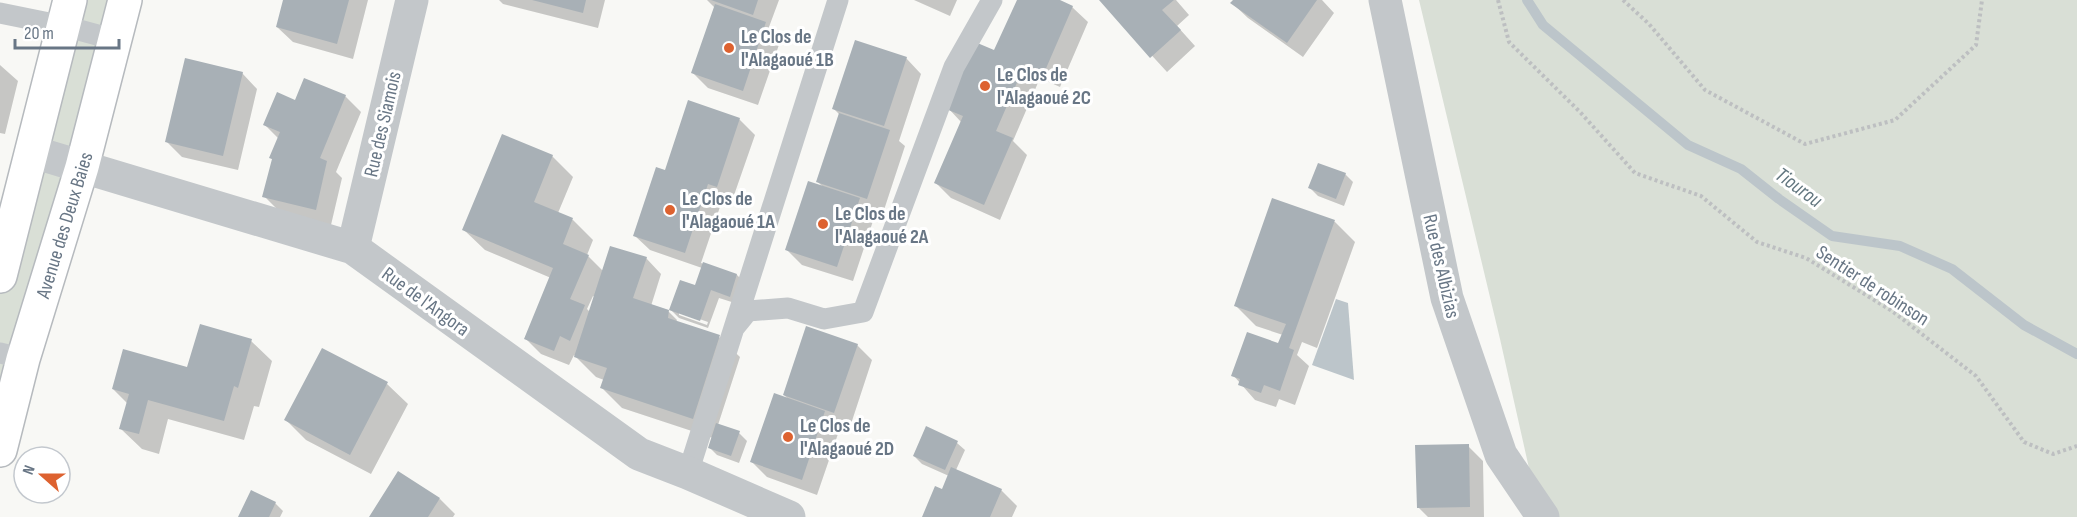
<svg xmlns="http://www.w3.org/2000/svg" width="2077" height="517" font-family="'Sofia Sans Condensed',sans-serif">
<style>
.green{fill:#d9dfd6}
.water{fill:#bcc5ca}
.shadow{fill:#0003;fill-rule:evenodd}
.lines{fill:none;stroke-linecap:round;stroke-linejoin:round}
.stream{stroke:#bcc5ca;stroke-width:10}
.building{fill:#a8b0b6}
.primary-casing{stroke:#b6babe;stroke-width:36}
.path{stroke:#bdbfc1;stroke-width:4;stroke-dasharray:3 3;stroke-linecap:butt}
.lane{stroke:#c3c7ca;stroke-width:21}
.street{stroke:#c3c7ca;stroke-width:33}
.primary{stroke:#fff;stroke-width:33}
.poi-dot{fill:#dd6230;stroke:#fff;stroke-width:2}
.labels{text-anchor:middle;stroke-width:6;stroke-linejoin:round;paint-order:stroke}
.poi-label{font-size:20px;font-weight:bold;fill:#687685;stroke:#fff;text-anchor:start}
.street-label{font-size:20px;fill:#687685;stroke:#fff}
.water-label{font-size:21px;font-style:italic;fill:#637780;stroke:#fff}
</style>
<rect width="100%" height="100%" fill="#f8f8f5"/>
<path class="green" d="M70,0H125L0,463V276Z
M1419,0H2077V517H1557L1533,486L1500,339Z"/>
<path class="water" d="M1336,299L1348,303L1354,380L1312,365Z"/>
<path class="shadow" d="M284,0H368L353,59L293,42L277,27Z
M499,0H605L598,28L503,4Z
M707,0H779L769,27L781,39L758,105L708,88L693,73L715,8Z
M914,0H957L950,16Z
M1018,0H1057L1072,7L1088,22L1060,87L1040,78L1013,141L1027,155L1000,220L951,198L936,183L962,123L948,108L995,52Z
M1101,0H1176L1189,15L1177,26L1195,46L1167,72Z
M1234,0H1322L1334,13L1303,57L1248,18L1232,3Z
M906,58L921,74L899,141L905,146L883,213L869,209L875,215L853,281L802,265L787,250L823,187L818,182L840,115L834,109Z
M0,65L18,81L5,134L0,133Z
M242,73L257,89L238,170L182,157L167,142Z
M305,80L345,96L361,112L336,172L342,178L331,225L279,211L264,196L273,160L271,158L279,139L265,125L296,102Z
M739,119L755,135L732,201L723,198L701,263L737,275L745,283L738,304L719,298L708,328L679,318L671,310L696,287L702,268L650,250L634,235L666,171ZM679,312L708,322L707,325L679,315Z
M552,156L573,177L558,213L573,220L593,240L587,255L603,271L646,258L661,274L651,306L669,312L677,320L676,322L719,337L740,357L718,425L739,433L747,441L739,463L717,455L709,447L713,438L622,408L602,388L604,380L596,377L574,355L569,365L541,354L525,338L551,278L485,250L464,230ZM593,296L595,297L590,312L587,309Z
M1345,174L1353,182L1344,206L1318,196L1310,188Z
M1273,200L1335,222L1355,242L1317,348L1302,342L1297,355L1309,366L1295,405L1279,399L1276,407L1255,400L1233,375L1284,347L1283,335L1256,326L1235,305Z
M251,341L272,361L259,407L254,406L244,440L168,419L159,454L142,449L121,429L128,404L113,389L188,369Z
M857,345L872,360L850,427L834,422L840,428L817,495L767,477L752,462L790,401L784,395Z
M387,384L408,404L371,474L306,440L286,420Z
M926,428L957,443L965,450L956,470L1001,490L1017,506L1012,517H924L943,491L949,476L922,464L914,456Z
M1468,446L1483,461L1484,517H1428L1418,507Z
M440,499L455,514L453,517H371Z
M275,503L283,511L280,517H240Z"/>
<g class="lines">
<path class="stream" d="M1527,0L1543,25L1688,145L1741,169L1779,199L1832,236L1900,246L1952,269L2024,325L2077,354"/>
</g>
<path class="building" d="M283,0H349L337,44L276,27Z
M532,0H586L583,13Z
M711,0H758L753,15Z
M1017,0H1060L1073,6L1044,73L1025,64L996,131L1013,138L984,205L934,183L963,116L946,109L975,42L994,50Z
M1099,0H1174L1162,10L1181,30L1150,58Z
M1233,0H1317L1287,43L1230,3Z
M715,4L766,22L743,91L691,73Z
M855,40L907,57L884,126L832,109Z
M185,58L243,72L223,156L165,142Z
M304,78L346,95L320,158L327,161L316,210L262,197L272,159L269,158L280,132L263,125L277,92L295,100Z
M688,100L740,118L717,187L708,184L685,253L633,236L656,167L665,170Z
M839,113L890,130L867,199L816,182Z
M502,134L553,155L534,202L573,218L563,244L589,255L570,299L585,305L570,341L560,336L554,351L524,339L553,268L462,230Z
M1318,163L1346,173L1336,199L1308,188Z
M808,181L860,198L837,267L785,250Z
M1272,198L1335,220L1289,348L1294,350L1280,391L1264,385L1261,393L1238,385L1240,379L1231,376L1247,332L1278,343L1286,324L1234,306Z
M610,246L647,257L633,298L669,310L668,318L720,335L693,419L600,388L607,368L574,357Z
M703,262L737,274L730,297L711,290L700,321L669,310L680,280L695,285Z
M200,324L252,339L238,388L234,386L224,421L148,400L139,434L119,429L129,394L112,389L123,349L187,367Z
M806,326L858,344L834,413L783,395Z
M322,348L388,382L350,455L284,420Z
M774,393L825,411L802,480L750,462Z
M716,423L740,431L731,456L708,448Z
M926,426L958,441L945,470L913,456Z
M1469,444L1470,507L1417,508L1415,445Z
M951,467L1002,489L990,517H922L935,486L942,489Z
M398,471L440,498L428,517H369Z
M251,490L276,502L269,517H238Z"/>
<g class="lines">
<g class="primary-casing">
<path id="primary" d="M0,276L70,0
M0,450L23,359L82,167L125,0"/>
</g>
<path class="path" d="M1498,0L1509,42L1580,112L1635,173L1701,196L1757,242L1806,258L1892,311L1976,376L2024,442L2053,454L2077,446
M1623,0L1649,24L1705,90L1805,144L1895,120L1976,45L1982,0"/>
<path class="lane" d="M0,13L64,26L116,40
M735,327L748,311L788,308L824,319L863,312L954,67L992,0
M0,353L23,359
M688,473L838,0"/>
<path class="street" d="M1385,0L1447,298L1501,455L1543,517
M33,152L353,248L639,454L688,473L789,517
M353,248L412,0"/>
<use href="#primary" class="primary"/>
</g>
<g class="poi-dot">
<circle cx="729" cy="48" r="6"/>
<circle cx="985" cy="86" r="6"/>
<circle cx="670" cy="210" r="6"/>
<circle cx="823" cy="224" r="6"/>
<circle cx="788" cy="437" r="6"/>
</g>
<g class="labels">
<g class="poi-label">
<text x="741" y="43">Le Clos de<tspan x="741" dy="23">l'Alagaoué 1B</tspan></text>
<text x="997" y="81">Le Clos de<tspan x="997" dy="23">l'Alagaoué 2C</tspan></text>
<text x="682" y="205">Le Clos de<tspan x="682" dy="23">l'Alagaoué 1A</tspan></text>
<text x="835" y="220">Le Clos de<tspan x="835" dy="23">l'Alagaoué 2A</tspan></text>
<text x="800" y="432">Le Clos de<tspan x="800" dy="23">l'Alagaoué 2D</tspan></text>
</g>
<g class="street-label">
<text transform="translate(382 124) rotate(-77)" y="7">Rue des Siamois</text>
<text transform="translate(64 225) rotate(-73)" y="7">Avenue des Deux Baies</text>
<text transform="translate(1442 266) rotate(77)" y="7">Rue des Albizias</text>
<text transform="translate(1873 285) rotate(33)" y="7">Sentier de robinson</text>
<text transform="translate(426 301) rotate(36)" y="7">Rue de l'Angora</text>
</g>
<g class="water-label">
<text transform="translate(1799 187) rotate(36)" y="7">Tiourou</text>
</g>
</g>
<g transform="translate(42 475) rotate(291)"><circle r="28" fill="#ffffff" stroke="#c3c8ce" stroke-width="1.5"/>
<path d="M0-4.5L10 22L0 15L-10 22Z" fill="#dd6230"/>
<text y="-9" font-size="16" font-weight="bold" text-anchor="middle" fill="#687685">N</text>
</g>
<path d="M15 39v9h104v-9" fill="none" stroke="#687685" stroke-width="3"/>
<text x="24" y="39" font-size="18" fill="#687685" stroke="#ffffff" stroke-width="4.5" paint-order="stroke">20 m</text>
</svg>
